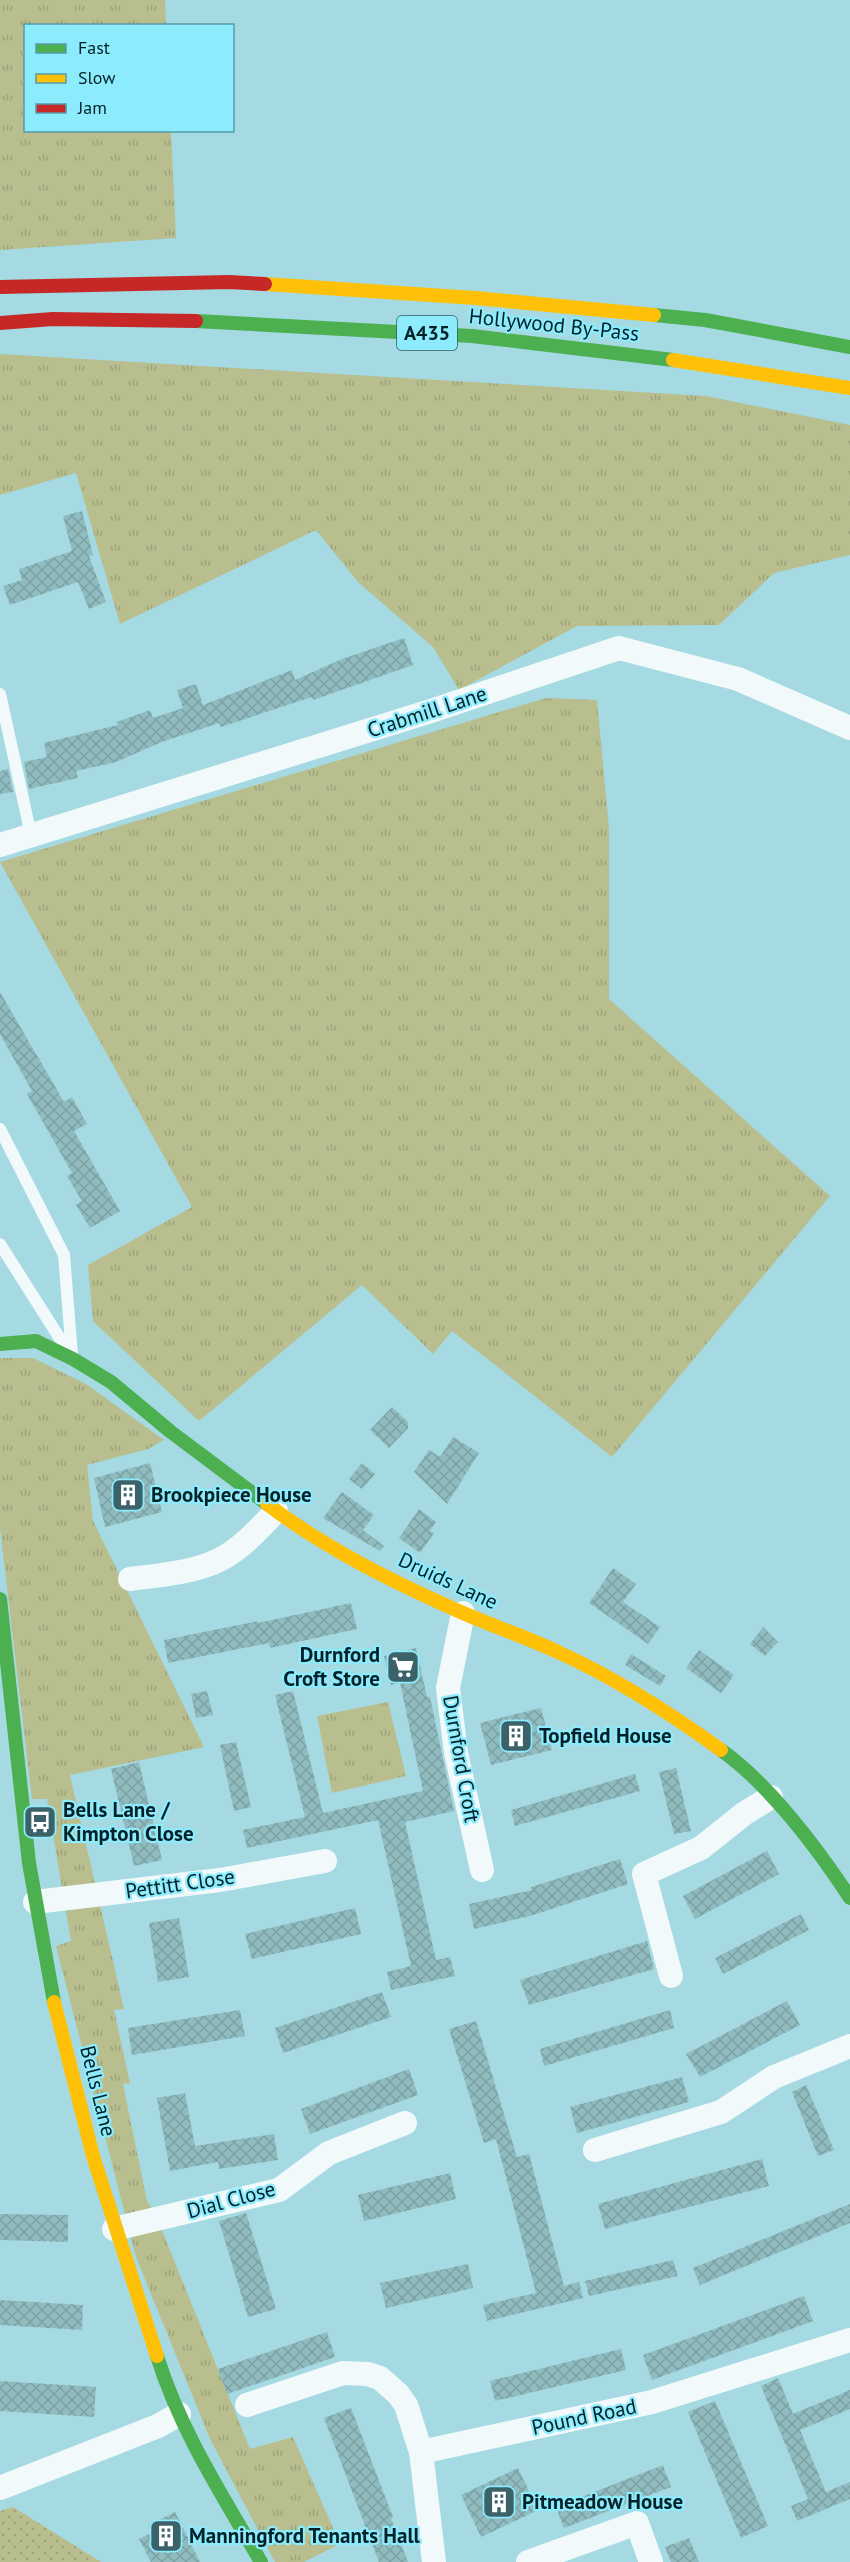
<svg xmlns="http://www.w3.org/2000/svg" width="850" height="2562" font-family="'PT Sans',sans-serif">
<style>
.grass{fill:url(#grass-tufts)}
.park{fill:url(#park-dots)}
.building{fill:url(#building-cross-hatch)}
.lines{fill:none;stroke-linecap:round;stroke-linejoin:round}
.lane{stroke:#f2f9fb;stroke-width:12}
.street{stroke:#f2f9fb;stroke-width:24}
.fast{stroke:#4caf50;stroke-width:14}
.slow{stroke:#ffc107;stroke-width:14}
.jam{stroke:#c62828;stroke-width:14}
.labels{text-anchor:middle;stroke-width:4.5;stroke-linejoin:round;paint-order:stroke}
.shield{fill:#8cebfc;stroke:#2c5e67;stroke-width:1.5}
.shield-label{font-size:20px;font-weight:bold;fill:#032227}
.street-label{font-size:21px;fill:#032227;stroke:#8cebfc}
.poi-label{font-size:21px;font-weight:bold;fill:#032227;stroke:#8cebfc;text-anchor:start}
</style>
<defs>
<pattern id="grass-tufts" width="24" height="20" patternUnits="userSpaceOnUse" patternTransform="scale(1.5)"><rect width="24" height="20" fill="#b8be8d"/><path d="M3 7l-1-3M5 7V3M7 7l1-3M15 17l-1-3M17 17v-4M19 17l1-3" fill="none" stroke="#9da37a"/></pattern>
<pattern id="park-dots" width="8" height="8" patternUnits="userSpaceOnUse" patternTransform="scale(1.5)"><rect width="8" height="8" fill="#b8be8d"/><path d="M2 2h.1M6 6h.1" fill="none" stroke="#9da37a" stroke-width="1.8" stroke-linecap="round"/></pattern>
<pattern id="building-cross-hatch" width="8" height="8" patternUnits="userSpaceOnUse" patternTransform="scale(1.5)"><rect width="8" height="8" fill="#91bcbf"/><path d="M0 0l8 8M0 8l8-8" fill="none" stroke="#7ba1a4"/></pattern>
</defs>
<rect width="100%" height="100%" fill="#a5dae3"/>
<path class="grass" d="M0,0H165L166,25L26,26V130L171,131L176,238L0,250Z
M0,354L706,396L850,425V555L774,573L719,625L577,626L459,690L433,647L358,582L316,530L120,624L76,473L0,495Z
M546,698L597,700L609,828V999L830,1196L612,1457L452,1331L433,1354L362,1285L199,1421L93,1321L88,1265L192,1207L0,862Z
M0,1358H33L86,1384L164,1440L148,1449L87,1465L93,1521L204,1747L70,1775L124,2009L114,2010L130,2083L123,2084L147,2201L155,2213L250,2449L293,2437L340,2544L304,2562H275L210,2439L136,2257L56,1946L71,1941L47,1799H32L0,1528Z
M388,1702L406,1776L332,1793L317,1716Z"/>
<path class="park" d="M13,2507L101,2562H0V2511Z"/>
<path class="building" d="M82,511L93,555L89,556L106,602L89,609L78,582L10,605L3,586L22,580L19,569L72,551L63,516Z
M404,638L413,665L313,700L312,697L221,727L219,723L162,742L116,762L76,771L78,778L29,789L24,762L47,757L44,743L118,725L117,722L150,710L153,718L183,708L177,690L196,684L203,705L292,670L295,680L342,659Z
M8,769L13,792L0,794V771Z
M0,992L64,1102L72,1097L87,1124L74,1131L120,1211L90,1228L76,1205L82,1201L67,1176L72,1173L27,1094L32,1091L0,1034Z
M392,1407L408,1422V1428L389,1448L370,1430Z
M453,1437L479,1453L447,1504L414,1472L429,1450L440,1457Z
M150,1463L162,1512L105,1527L94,1478Z
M362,1463L375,1474L362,1489L349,1479Z
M342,1492L374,1515L363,1530L384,1546L380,1551L323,1518Z
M419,1509L436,1522L430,1531L434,1533L420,1553L399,1538Z
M613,1568L636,1584L623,1602L660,1627L648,1644L589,1603Z
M351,1603L357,1629L270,1648L269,1643L168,1663L164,1640L258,1621V1623Z
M763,1627L778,1642L765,1656L750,1644Z
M416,1648L427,1697H430L454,1811L405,1822L436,1960L450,1957L455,1976L391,1990L387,1972L411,1966L378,1820L247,1848L243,1830L305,1817L275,1695L293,1691L323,1813L423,1791L400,1683L391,1685L384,1656Z
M699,1650L734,1675L721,1693L686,1668Z
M631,1654L666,1676L660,1686L625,1665Z
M207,1691L213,1715L196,1718L191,1694Z
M541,1708L552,1750L491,1765L480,1723Z
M236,1742L251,1807L234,1811L220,1745Z
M139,1762L162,1860L134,1866L111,1769Z
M676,1768L691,1831L674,1834L659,1772Z
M635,1774L640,1791L515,1826L511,1810Z
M767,1851L779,1874L695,1919L683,1896Z
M620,1859L628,1884L530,1916L474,1929L469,1904L532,1890L531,1887Z
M355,1908L361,1934L252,1959L245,1934Z
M801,1914L809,1930L723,1974L715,1958Z
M179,1918L189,1977L158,1982L149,1923Z
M647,1941L654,1969L529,2005L520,1980Z
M382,1992L391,2017L283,2053L275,2028Z
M787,2001L800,2025L700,2077L686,2054Z
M240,2010L245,2036L132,2055L128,2028Z
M670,2010L674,2028L544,2066L540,2049Z
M476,2021L517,2157L529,2154L564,2286L579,2282L583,2298L487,2321L483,2305L536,2293L496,2139L484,2143L449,2029Z
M409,2069L418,2095L310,2134L301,2109Z
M682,2077L689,2102L577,2133L570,2107Z
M806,2085L834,2150L818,2156L792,2092Z
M185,2093L195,2146L274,2134L278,2160L219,2169L218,2162L170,2171L157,2098Z
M762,2159L769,2186L605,2229L598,2204Z
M450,2173L456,2199L364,2221L358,2195Z
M850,2204V2223L700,2285L693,2268Z
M246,2213L276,2309L248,2317L219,2221Z
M0,2214L68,2215V2242L0,2240Z
M673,2260L678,2276L589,2296L585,2281Z
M468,2264L473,2288L386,2308L380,2283Z
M804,2296L813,2321L652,2380L643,2355Z
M0,2300L83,2305L82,2330L0,2325Z
M327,2332L335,2357L227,2394L218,2369Z
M621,2349L626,2370L495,2401L490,2381Z
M778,2378L793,2414L850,2390V2409L800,2430L826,2492L850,2482V2499L797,2521L791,2506L808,2499L761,2386Z
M0,2381L96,2387L94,2417L0,2411Z
M715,2401L768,2526L741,2538L688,2412Z
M351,2408L393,2517L391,2518L408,2562H379L324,2418Z
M663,2465L671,2487L564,2528L556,2507Z
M518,2468L538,2510L481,2537L461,2495Z
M175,2512L200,2562H151L139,2539L153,2532L149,2525Z
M689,2538L699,2562H671L665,2547Z"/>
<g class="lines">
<path class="lane" d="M0,694L31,835
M0,1129L64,1255L72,1355
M0,1244L64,1345"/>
<path class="street" d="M0,845L431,711L619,648L738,679L850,728
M130,1579C160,1575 194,1573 221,1559C242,1548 260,1528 276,1511
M463,1613L448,1688L456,1753L482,1870
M35,1902L220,1880L325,1861
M671,1976L644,1874L701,1848L745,1813L771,1797
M595,2150L721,2112L774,2077L850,2046
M114,2229L279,2190L329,2153L405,2123
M247,2405L343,2373L368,2374L380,2378L398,2394L406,2405L421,2452
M0,2488L158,2426L179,2414
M434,2562L421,2452L652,2402L850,2340
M528,2562L637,2523L651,2562"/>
<path class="fast" d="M654,315L705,320L850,347
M196,321L472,336L673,360
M0,1344L36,1341L73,1359L111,1382L171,1432L267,1504
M0,1599L29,1863L54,2002
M721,1750C769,1784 818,1849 850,1898
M157,2356C180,2430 222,2495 261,2562"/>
<path class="slow" d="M265,284L475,298L654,315
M673,360L850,388
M267,1504C326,1549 395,1583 463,1613C495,1627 529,1638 560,1653C617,1679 670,1713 721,1750
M54,2002L93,2156L157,2356"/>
<path class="jam" d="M0,287L229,282L265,284
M0,323L53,319L196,321"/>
</g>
<defs>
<g id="building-square" transform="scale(1.725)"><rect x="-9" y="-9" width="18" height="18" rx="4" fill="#3c6269" stroke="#8cebfc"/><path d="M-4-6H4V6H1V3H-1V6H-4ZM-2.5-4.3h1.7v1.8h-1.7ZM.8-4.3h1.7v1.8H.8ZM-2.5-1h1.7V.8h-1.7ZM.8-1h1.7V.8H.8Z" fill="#fff"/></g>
<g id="supermarket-square" transform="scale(1.725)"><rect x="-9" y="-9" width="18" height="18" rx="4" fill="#3c6269" stroke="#8cebfc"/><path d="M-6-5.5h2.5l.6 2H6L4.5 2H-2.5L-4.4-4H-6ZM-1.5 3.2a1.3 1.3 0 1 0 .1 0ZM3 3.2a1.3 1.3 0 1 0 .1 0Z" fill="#fff"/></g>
<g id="bus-square" transform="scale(1.725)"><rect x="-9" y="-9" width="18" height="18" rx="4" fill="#3c6269" stroke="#8cebfc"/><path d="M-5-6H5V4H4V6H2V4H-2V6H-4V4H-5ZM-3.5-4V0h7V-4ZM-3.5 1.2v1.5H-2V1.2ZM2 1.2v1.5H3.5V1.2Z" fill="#fff"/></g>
</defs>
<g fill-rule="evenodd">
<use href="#building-square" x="128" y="1495"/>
<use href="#supermarket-square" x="403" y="1667"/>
<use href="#building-square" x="516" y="1736"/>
<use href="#bus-square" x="40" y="1822"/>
<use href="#building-square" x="499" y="2502"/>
<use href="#building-square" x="166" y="2536"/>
</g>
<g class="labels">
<rect class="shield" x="397" y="316" width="60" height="34" rx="4.5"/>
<g class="shield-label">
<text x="427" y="340">A435</text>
</g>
<g class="street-label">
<text transform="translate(554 325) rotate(6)" y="7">Hollywood By-Pass</text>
<text transform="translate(427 712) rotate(-18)" y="7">Crabmill Lane</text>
<text transform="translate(448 1581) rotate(25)" y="7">Druids Lane</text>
<text transform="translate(461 1759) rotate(80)" y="7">Durnford Croft</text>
<text transform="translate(180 1884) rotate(-8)" y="7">Pettitt Close</text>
<text transform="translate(98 2091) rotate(76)" y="7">Bells Lane</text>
<text transform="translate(231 2200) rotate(-15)" y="7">Dial Close</text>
<text transform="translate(584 2417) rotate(-12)" y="7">Pound Road</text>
</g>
<g class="poi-label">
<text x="151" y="1502">Brookpiece House</text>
<text x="380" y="1662" text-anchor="end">Durnford<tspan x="380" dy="24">Croft Store</tspan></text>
<text x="539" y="1743">Topfield House</text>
<text x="63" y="1817">Bells Lane /<tspan x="63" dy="24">Kimpton Close</tspan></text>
<text x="522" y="2509">Pitmeadow House</text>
<text x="189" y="2543">Manningford Tenants Hall</text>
</g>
</g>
<rect x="24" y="24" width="210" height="108" fill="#8cebfc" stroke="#559ba7" stroke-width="1.5"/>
<rect x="36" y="44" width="30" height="9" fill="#4caf50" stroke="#559ba7" stroke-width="1.5"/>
<text x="78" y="54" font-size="18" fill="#032227">Fast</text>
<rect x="36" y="74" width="30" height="9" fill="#ffc107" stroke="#559ba7" stroke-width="1.5"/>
<text x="78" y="84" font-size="18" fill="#032227">Slow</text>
<rect x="36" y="104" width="30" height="9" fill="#c62828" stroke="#559ba7" stroke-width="1.5"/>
<text x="78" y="114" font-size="18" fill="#032227">Jam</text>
</svg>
